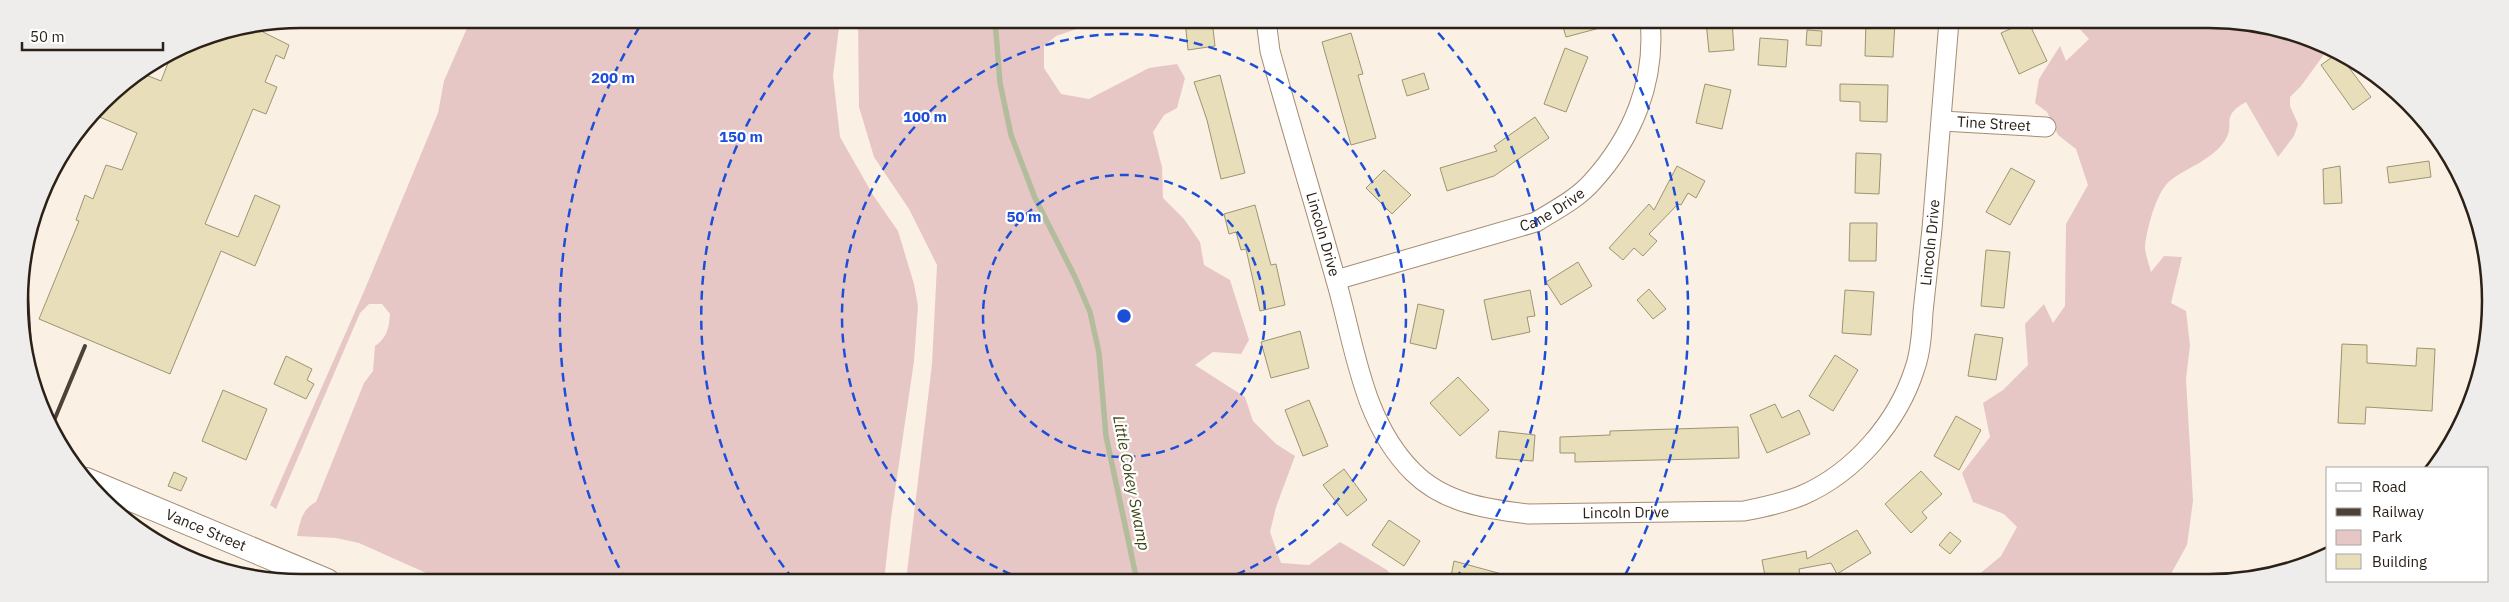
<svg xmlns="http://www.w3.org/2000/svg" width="2509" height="602" font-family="'IBM Plex Sans',sans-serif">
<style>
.green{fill:#e6c7c6}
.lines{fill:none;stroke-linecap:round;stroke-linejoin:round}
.stream{stroke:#b3bc9b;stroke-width:5.5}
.building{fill:#e8deba;stroke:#9d9472}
.minor-casing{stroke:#a58d72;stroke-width:21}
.tertiary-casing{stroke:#a58d72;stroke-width:26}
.minor{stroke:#fff;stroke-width:19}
.tertiary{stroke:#fff;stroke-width:24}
.rail{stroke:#4c4237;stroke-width:4}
.ring{fill:none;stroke:#1d4ed8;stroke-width:2.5;stroke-dasharray:9 6}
.labels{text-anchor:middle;stroke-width:4.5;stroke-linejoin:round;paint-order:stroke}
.street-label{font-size:15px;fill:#2b2116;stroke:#fff}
.water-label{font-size:16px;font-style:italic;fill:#3b4610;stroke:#fff}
.rim{fill:none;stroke:#2b2116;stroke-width:2.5}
.centre{fill:#1d4ed8;stroke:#fff;stroke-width:2.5}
.ring-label{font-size:15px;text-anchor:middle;font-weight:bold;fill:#1d4ed8;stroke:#fff;stroke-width:4.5;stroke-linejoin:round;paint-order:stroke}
</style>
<rect width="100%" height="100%" fill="#fbf0e4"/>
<path class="green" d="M471,19H840L833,76L840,137L873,195L898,231L914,284L918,306L914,361L891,518L884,581H444L359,543L336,538L297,536C300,522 302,509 316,502L364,383L373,371L375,346C387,338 389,328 390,314L382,304H369L360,313L276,509L270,505L365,289L438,113L444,81Z
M858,19L1103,20L1056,36L1044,46V68L1061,94L1089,99L1149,68L1177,64L1185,78L1177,108L1164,115L1153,132L1162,167L1163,198L1184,219L1200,242L1204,265L1230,280L1249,340L1241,354L1213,352L1195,365L1245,397L1253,421L1276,444L1295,456L1276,507L1270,532L1281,563L1309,565L1340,542L1387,570L1396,581H906L932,364L937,265L909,209L874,157L859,107Z
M2054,21H2245L2328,49L2301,86L2290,97V106L2298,124L2294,136L2278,157L2246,102C2220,116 2235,123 2226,139C2214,159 2188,167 2171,180C2156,191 2147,229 2145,246C2145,254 2149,264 2151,272L2164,256L2182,257L2171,303L2186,311L2190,345L2186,379L2193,501L2187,545L2167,581H1971L2001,556L2017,527L2004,514L1973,502L1962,473L1990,437L1983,403L2003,390L2028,365L2025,324L2044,304L2053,323L2065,306L2066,224L2088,185L2076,149L2058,135L2047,112L2035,103L2039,79L2060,46L2066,61L2089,39L2075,24L2053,25Z"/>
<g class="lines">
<path class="stream" d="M995,20L1000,83L1011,135L1035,198L1075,277L1090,312L1099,353L1106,436L1137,581"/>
</g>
<path class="building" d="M1185,20H1212L1215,46L1188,50Z
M1561,20H1610L1611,25L1566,37Z
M1706,21H1732L1734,50L1709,52Z
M1866,21H1895L1893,57L1865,56Z
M2028,21L2047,61L2019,74L2001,33Z
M255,28L289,45L284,59L276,55L265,82L277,87L266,114L253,109L205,224L238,237L255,195L280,206L255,266L221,251L170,374L39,319L79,221L76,220L85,195L93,199L106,165L122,170L137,133L95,115L115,89L141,73L161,81L172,53L190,42L200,46L203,38Z
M1807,30L1822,31L1821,46L1806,45Z
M1351,33L1363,74L1358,75L1376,138L1351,145L1322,42Z
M1760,38L1788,40L1786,67L1758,65Z
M1565,48L1588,57L1566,112L1544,104Z
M2338,53L2371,97L2353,110L2321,65Z
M1424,73L1429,89L1407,96L1402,80Z
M1220,75L1245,173L1221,179L1207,120L1194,82Z
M1705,84L1731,90L1722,129L1696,123Z
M1840,84L1888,85L1887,122L1860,121V102L1840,101Z
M1535,117L1549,138L1494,176L1447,191L1440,168L1497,151L1494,146Z
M1856,153L1881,154L1879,194L1855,193Z
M2429,161L2431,177L2389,183L2387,167Z
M1677,166L1705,181L1696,198L1688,193L1681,205L1678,204L1649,234L1657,241L1643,256L1634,248L1623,260L1609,248L1649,204L1654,210Z
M2340,166L2342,203L2324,204L2323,169Z
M2011,168L2035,181L2010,225L1986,212Z
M1384,170L1411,195L1392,214L1366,188Z
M1255,205L1271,265L1276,264L1285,305L1260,311L1246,249L1241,250L1236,232L1229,234L1224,214Z
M1850,223H1877L1876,261H1849Z
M1986,250L2010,252L2004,308L1981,306Z
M1578,262L1592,286L1561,305L1546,282Z
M1649,289L1666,309L1653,319L1637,300Z
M1530,290L1535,316L1527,317L1530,332L1492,340L1484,300Z
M1845,290L1874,292L1871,335L1842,333Z
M1418,304L1444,310L1436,349L1410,343Z
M1300,331L1309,368L1271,378L1261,342Z
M1975,334L2003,338L1996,380L1968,376Z
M2342,344L2367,345V363L2416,366L2417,348L2435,349L2432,411L2366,407L2365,424L2338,423Z
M1835,355L1858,370L1833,411L1809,396Z
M286,356L312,369L307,380L314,384L306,399L274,384Z
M1458,377L1489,410L1460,436L1430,403Z
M223,390L267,409L246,460L202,441Z
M1309,400L1328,446L1303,456L1285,410Z
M1775,404L1782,418L1799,410L1810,434L1767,453L1750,415Z
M1956,416L1981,430L1959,470L1934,456Z
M1738,427L1739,458L1575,462V453H1560V437L1610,435V431Z
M1499,431L1535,435L1533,461L1496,458Z
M1344,469L1367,500L1347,516L1323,485Z
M1921,471L1942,494L1922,512L1927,518L1911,533L1885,504Z
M174,472L187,478L181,491L168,486Z
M1389,520L1420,541L1404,566L1372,545Z
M1857,530L1871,553L1837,574L1831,563L1799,569L1801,581H1766L1762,560L1806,551L1807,559Z
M1950,532L1961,541L1950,554L1939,545Z
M1454,561L1509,576V581H1450Z"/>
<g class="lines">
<g class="minor-casing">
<g id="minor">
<path id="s1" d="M1266,20L1270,51C1291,127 1314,202 1335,277C1355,344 1361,420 1413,472C1444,503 1486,509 1528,514L1744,511C1764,507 1784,503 1803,495C1855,472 1898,422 1915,368C1921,351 1922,330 1923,312C1926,284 1929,256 1932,229C1938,159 1944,90 1949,21"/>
<path id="s2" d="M1942,121L2046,127"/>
<path id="s3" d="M1336,280L1536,222C1555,210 1577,199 1592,182C1633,137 1656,81 1650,20"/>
</g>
</g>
<g class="tertiary-casing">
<g id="tertiary">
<path id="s4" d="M86,480L327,581"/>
</g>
</g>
<use href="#minor" class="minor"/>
<use href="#tertiary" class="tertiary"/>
<path class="rail" d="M25,260L32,381
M53,423L85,346"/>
</g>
<g class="ring">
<circle cx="1124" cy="316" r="141"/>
<path d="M1025 580A282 282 0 1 1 1223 580"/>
<path d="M793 579A423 423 0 0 1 822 20M1428 22A423 423 0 0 1 1455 579"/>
<path d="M626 581A564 564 0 0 1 643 21M1605 21A564 564 0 0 1 1622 581"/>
</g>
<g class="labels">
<g class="street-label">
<text dy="5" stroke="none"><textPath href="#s2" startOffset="52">Tine Street</textPath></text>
<text dy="5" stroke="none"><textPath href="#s3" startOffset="228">Cane Drive</textPath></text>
<text dy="5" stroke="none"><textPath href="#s1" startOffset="222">Lincoln Drive</textPath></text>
<text dy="5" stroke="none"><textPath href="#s1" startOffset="1182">Lincoln Drive</textPath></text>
<text dy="5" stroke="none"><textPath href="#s1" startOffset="702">Lincoln Drive</textPath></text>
<text dy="5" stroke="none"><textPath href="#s4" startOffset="130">Vance Street</textPath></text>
</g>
<g class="water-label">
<text transform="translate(1132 483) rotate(79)" y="6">Little Cokey Swamp</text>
</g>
</g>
<path d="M0 0H2509V602H0ZM301 28H2209A273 273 0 0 1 2482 301V301A273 273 0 0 1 2209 574H301A273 273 0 0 1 28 301V301A273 273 0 0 1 301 28Z" fill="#eeedec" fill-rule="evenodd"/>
<path class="rim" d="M301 28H2209A273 273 0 0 1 2482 301V301A273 273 0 0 1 2209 574H301A273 273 0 0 1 28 301V301A273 273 0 0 1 301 28Z"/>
<circle cx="1124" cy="316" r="8" class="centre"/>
<g class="ring-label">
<text x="613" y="83">200 m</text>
<text x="925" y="122">100 m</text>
<text x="741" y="142">150 m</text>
<text x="1024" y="222">50 m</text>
</g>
<rect x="2326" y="467" width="162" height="115" fill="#ffffff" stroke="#aaa6a2"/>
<rect x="2336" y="483" width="25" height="8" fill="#ffffff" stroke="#aaa6a2"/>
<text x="2372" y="492" font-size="15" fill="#2b2116">Road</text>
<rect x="2336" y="508" width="25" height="8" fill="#4c4237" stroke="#aaa6a2"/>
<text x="2372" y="517" font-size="15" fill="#2b2116">Railway</text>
<rect x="2336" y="530" width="25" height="15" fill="#e6c7c6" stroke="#aaa6a2"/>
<text x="2372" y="542" font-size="15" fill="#2b2116">Park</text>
<rect x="2336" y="554" width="25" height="15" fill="#e8deba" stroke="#aaa6a2"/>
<text x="2372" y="567" font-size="15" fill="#2b2116">Building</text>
<path d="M22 42v8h141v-8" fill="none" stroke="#2b2116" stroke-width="2.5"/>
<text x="30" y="42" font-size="15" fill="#2b2116" stroke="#ffffff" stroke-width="4" paint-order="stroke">50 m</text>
</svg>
